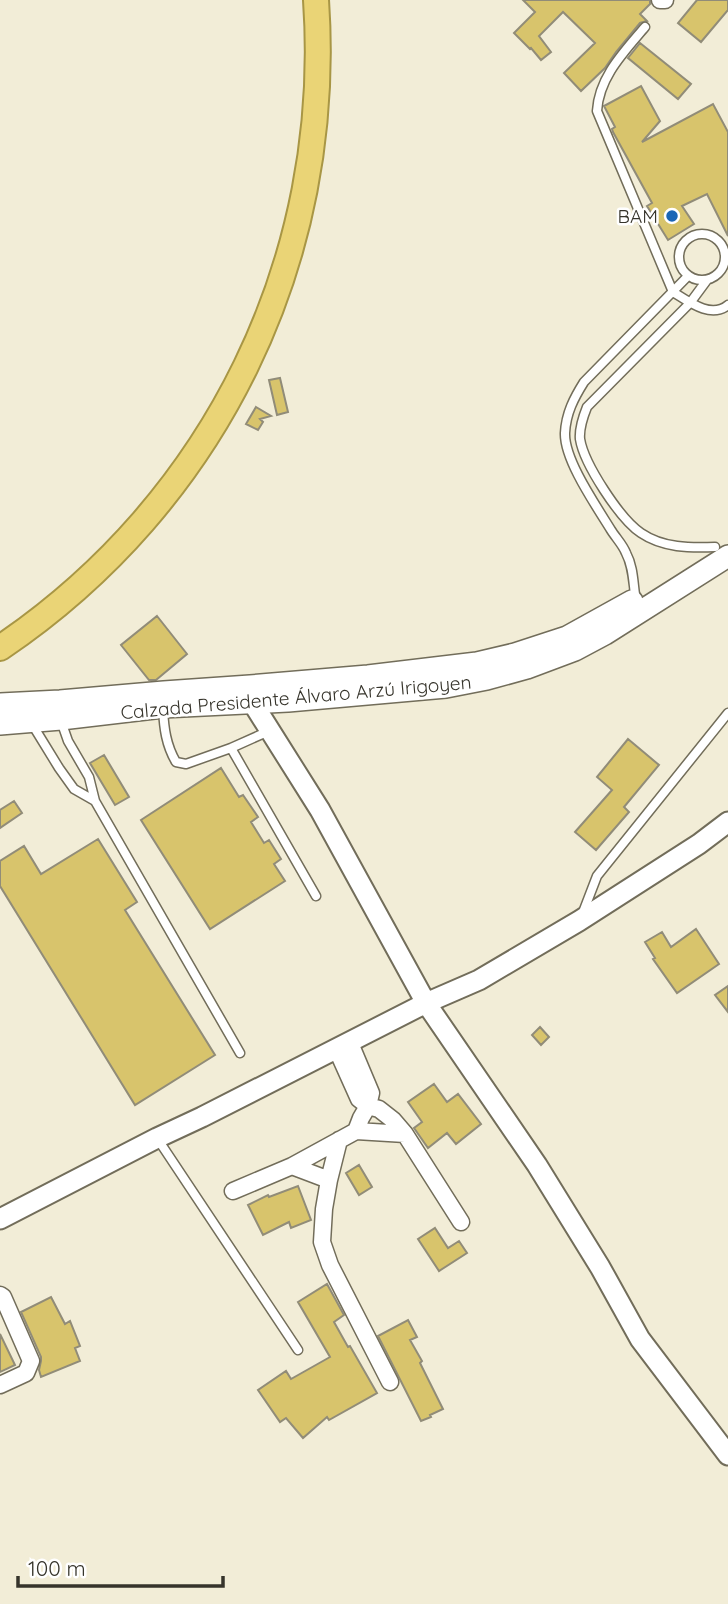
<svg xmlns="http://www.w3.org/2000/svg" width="728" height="1604" font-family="Quicksand,sans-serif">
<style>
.building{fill:#d8c46c;stroke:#918c78;stroke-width:2}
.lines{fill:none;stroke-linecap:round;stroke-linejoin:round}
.service-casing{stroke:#726d5a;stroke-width:11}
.minor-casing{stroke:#726d5a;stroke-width:19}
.tertiary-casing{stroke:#726d5a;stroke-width:23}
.secondary-casing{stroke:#726d5a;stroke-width:24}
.trunk-casing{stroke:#a89645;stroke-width:28}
.service{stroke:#fff;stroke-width:8}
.minor{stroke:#fff;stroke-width:16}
.tertiary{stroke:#fff;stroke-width:19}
.secondary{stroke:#fff;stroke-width:21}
.trunk{stroke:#ead476;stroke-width:24}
.poi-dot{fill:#1b66b6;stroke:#fff;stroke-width:2.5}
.labels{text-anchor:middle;stroke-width:5;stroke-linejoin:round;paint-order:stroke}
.poi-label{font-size:19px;fill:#36342b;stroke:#fff;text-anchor:end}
.street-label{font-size:19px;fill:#36342b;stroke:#fff}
</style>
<rect width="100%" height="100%" fill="#f2edd7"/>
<path class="building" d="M523,0H650V4L640,14L647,21L640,23L616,52L605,68L581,91L564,73L595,43L563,12L539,36L551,52L541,60L531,48L530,49L514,33L535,12Z
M697,0H728V10L701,42L678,23Z
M640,43L691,84L678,99L628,58Z
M641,86L660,121L642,142L713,104L728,132V236L707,194L682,206L694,224L668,240L647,206L652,203L613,132L612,129L615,127L604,106Z
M280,378L288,412L277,415L269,380Z
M256,407L271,416L260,419L263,422L258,430L246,424Z
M157,616L187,654L156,680H149L121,645Z
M628,739L659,765L624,807L629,812L596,850L575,832L612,790L597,777Z
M104,755L129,797L115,805L90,763Z
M221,768L239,797L243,795L258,817L251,822L264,843L269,840L281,859L274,864L285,881L210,929L141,820Z
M14,801L22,813L0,828V810Z
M98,839L137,902L125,910L215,1055L135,1105L0,886V861L24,846L41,874Z
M696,929L719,964L677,993L653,959L655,958L645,942L662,932L671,947Z
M728,986V1012L715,995Z
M540,1027L549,1037L541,1045L532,1035Z
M434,1084L447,1102L458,1094L481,1124L456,1144L447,1133L428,1148L414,1128L422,1122L408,1102Z
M359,1165L372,1187L359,1195L346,1173Z
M298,1186L311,1220L291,1228L289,1222L263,1235L248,1205L268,1195L269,1197Z
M435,1228L448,1248L459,1241L467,1253L439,1271L418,1239Z
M327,1284L344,1315L334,1322L348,1347L350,1346L377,1393L329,1420L327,1417L303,1438L286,1418L280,1422L258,1390L286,1371L291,1379L330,1357L298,1302Z
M51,1297L65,1324L70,1321L80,1346L75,1348L80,1361L41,1377L39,1370L41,1361V1357L21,1312Z
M408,1320L417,1337L410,1340L422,1361L420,1363L443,1409L430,1415L431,1417L421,1421L378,1336Z
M0,1334L15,1365L0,1372Z"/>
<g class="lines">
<g class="service-casing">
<path id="service" d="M645,27C624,52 599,77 597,111L673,292C689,302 711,319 728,305
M679 257a23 23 0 1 1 46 0a23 23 0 1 1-46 0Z
M707,280L690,303L587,407C583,417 579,428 580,439C584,464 620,519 641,533C663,548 690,548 715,547
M636,601C633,585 634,568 626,553C623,545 616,538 611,530C597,507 564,460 565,433C566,413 574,398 584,382L688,276
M163,709C164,728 166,745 176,762L186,764L231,748L269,731
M61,721L68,741L89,777L95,801L240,1053
M32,724L59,768L74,789L95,801
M231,748L316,896
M582,915L597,876L728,713
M157,1138L298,1350"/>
</g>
<g class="minor-casing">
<path id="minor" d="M660,0H665
M350,1043L371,1093L368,1106L361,1118L356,1131
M337,1050L359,1099L368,1106L379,1109L393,1120L405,1134L461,1222
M339,1140L329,1180L324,1209L322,1242L330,1265L390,1382
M292,1166L329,1180
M233,1191L292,1166L356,1131L405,1134
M0,1295L3,1297L31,1361L26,1373L0,1385"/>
</g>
<g class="tertiary-casing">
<path id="tertiary" d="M250,691L252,702L320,810L426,1003L537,1165L600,1267L640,1339L728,1455
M0,1219L157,1138L202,1117L426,1003L479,980L579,921L699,844L728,822"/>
</g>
<g class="secondary-casing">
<path id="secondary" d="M0,704L60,701L164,692L250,686L368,676L477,663L515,654L567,637L632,601
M0,724L61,719L163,707L288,701L446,687L487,679L527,668L575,650L605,634L728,556"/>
</g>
<g class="trunk-casing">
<path id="trunk" d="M0,648C216,502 334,259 316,0"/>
</g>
<use href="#service" class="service"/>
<use href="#minor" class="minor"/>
<use href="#tertiary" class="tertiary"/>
<use href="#secondary" class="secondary"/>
<use href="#trunk" class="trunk"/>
</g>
<circle class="poi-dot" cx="672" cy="216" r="7"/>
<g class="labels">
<g class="poi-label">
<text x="658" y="223">BAM</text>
</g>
<g class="street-label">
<text transform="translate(296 697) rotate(-5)" y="7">Calzada Presidente Álvaro Arzú Irigoyen</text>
</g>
</g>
<path d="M18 1576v10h205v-10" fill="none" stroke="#36342b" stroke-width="3.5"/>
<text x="28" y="1576" font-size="21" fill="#36342b" stroke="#ffffff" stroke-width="5" paint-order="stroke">100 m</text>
</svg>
